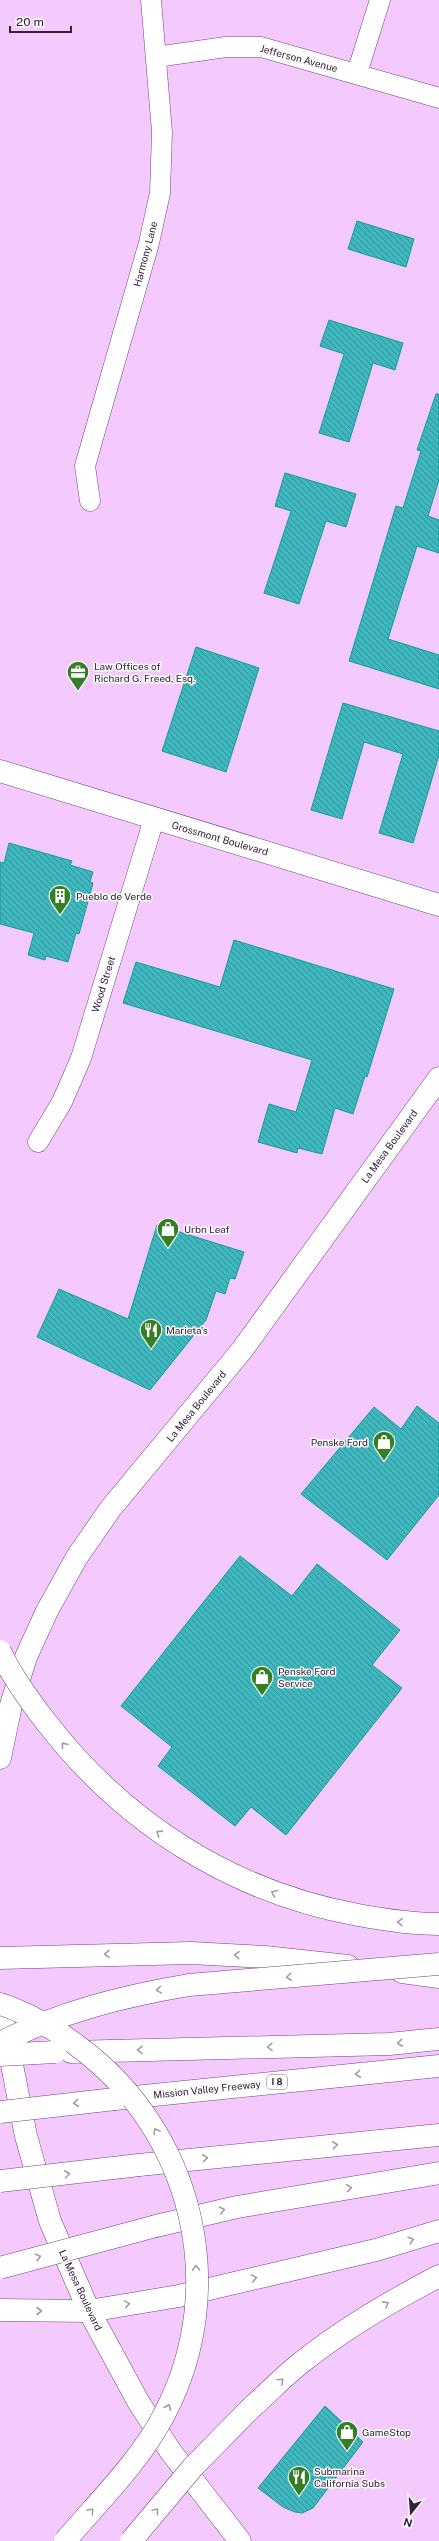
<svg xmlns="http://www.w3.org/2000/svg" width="439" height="2541" font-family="'Public Sans',sans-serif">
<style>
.building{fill:url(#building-back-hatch);stroke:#109ca2}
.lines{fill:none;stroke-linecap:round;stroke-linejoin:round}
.street-casing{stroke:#72437c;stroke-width:21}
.secondary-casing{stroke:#72437c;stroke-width:23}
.primary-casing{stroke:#72437c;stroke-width:23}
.highway-casing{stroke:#72437c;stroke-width:23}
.street{stroke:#fff;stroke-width:20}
.secondary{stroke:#fff;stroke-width:22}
.primary{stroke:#fff;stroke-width:22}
.highway{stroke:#fff;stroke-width:22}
.highway-bridge-casing{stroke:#72437c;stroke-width:23;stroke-linecap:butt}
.highway-bridge{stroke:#fff;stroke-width:22}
.oneway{stroke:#a49ba6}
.labels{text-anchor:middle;stroke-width:3;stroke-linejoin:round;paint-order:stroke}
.shield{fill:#fcfcfc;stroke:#716374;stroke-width:1}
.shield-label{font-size:9px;font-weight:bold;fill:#35213a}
.street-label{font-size:10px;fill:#35213a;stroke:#fcfcfc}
.poi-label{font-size:10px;fill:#35213a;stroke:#fcfcfc;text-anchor:start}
</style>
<defs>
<pattern id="building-back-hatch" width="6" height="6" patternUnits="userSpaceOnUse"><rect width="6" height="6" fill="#3eb7bd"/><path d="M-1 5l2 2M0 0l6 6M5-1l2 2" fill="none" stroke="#35949b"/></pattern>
</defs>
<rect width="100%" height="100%" fill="#f4cafe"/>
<path class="building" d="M357,221L414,239L406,267L348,249Z
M329,320L403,343L395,370L373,363L349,442L319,433L344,354L320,346Z
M436,394H439V480L428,516L439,520V553L417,546L388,639L439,655V689L349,661L396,506L403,508L421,451L417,450Z
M285,473L356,494L346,527L326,521L299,604L264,593L291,511L275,506Z
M196,647L259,668L226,772L162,751Z
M343,703L439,731V755L413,843L379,833L403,754L364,742L342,819L311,810Z
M9,843L72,861L70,865L93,872L90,882L93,883L79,934L76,933L68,962L46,956L45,960L28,955L34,933L0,924V862L4,863Z
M234,940L394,989L367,1077L365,1076L353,1114L335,1108L322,1154L298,1148L297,1153L258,1142L269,1104L296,1112L312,1060L123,1003L136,962L220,987Z
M157,1225L244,1252L235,1279L230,1278L225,1294L216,1291L206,1320L150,1390L37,1337L59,1289L128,1319Z
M417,1406L439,1423V1495L387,1560L301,1494L374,1407L401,1429Z
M240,1556L292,1596L317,1564L400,1630L372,1665L402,1688L286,1835L251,1807L235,1826L158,1766L172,1747L121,1706Z
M325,2406L363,2442L313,2508L302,2513L295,2512L283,2507L258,2488Z"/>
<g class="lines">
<g class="street-casing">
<path id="street" d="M156,57L226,47H261L439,98
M357,73L380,0
M90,501L85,466L149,243L160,193L162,132L151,0
M38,1142L62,1102L81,1058L154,819"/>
</g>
<g class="secondary-casing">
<path id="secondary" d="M0,771L439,905
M89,2311L139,2403L171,2452L240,2541"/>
</g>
<g class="primary-casing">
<path id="primary" d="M0,1758L11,1705L26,1657L47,1611L77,1557L111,1508L242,1350L439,1078
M0,2004L26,2136L50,2221L89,2311"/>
</g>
<g class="highway-casing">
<path id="highway" d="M0,1958L191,1953L265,1957L348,1966
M402,1972L439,1977
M71,2052L389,2044L439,2039
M115,2099L439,2066
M139,2165L439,2135
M156,2226L237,2207L439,2173
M0,2310L89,2311L179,2296L376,2250L439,2231
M252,2407C267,2394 281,2379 297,2366C341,2330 389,2302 439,2276"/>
</g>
<use href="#street" class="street"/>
<use href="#secondary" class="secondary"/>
<use href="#primary" class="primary"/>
<use href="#highway" class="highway"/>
<g class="highway-bridge-casing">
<path id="highway-bridge" d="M0,1651C12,1677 29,1700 46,1722C124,1823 232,1892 358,1915C385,1920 412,1924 439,1924
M0,2004C28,2013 56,2030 79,2047C192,2131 231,2286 165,2413C141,2460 100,2500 65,2541
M0,2043C59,2012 124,1996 189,1985L439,1964
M0,2055L55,2052
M0,2112L115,2099
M0,2181L139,2165
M0,2268L156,2226
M131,2541L193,2467L252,2407"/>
</g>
<use href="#highway-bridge" class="highway-bridge"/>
</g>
<defs><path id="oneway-chevron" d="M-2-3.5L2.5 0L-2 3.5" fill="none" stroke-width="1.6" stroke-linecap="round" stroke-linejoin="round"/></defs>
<g class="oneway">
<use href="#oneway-chevron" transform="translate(64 1745) rotate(-128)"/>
<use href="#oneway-chevron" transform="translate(159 1833) rotate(-147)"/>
<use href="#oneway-chevron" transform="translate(274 1893) rotate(-158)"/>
<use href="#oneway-chevron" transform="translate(400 1922) rotate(-176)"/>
<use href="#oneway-chevron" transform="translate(107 1954) rotate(178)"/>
<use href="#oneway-chevron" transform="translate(237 1955) rotate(-177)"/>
<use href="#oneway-chevron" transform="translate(289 1977) rotate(175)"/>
<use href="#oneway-chevron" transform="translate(159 1990) rotate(171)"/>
<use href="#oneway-chevron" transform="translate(400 2043) rotate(174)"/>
<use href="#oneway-chevron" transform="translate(270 2047) rotate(179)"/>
<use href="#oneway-chevron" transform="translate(140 2050) rotate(179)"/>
<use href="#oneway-chevron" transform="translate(358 2074) rotate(174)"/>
<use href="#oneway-chevron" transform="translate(76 2103) rotate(174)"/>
<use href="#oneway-chevron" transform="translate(156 2131) rotate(-120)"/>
<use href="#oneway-chevron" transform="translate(335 2145) rotate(-6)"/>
<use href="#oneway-chevron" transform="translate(205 2158) rotate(-6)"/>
<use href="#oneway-chevron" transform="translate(67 2174) rotate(-7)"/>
<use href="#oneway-chevron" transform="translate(349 2188) rotate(-8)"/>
<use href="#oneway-chevron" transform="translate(222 2210) rotate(-13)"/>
<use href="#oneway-chevron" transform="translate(411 2240) rotate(-16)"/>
<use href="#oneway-chevron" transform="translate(38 2257) rotate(-15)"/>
<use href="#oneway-chevron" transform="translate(196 2268) rotate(-94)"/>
<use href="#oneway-chevron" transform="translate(254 2278) rotate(-13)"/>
<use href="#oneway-chevron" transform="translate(127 2304) rotate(-9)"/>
<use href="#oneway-chevron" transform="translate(386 2304) rotate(-29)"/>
<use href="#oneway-chevron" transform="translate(39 2311)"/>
<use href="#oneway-chevron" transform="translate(281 2381) rotate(-43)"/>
<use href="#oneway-chevron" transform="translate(168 2407) rotate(-67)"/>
<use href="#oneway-chevron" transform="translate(91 2511) rotate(-50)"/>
<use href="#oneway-chevron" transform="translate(156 2511) rotate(-50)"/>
</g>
<defs>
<g id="office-pin" transform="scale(1.15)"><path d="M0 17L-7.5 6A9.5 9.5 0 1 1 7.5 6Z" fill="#357e23" stroke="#fcfcfc"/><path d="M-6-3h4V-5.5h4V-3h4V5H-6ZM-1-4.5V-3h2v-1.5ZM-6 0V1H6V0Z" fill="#fff"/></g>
<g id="building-pin" transform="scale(1.15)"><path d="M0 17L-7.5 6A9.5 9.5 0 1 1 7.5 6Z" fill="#357e23" stroke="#fcfcfc"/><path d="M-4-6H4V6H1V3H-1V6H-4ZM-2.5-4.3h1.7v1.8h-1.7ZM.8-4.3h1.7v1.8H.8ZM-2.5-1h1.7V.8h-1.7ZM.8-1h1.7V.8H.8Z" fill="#fff"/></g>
<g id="shop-pin" transform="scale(1.15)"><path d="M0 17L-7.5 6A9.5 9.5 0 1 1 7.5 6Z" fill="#357e23" stroke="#fcfcfc"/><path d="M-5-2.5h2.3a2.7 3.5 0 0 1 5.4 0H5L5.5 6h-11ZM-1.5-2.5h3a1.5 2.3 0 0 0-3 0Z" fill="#fff"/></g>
<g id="restaurant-pin" transform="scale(1.15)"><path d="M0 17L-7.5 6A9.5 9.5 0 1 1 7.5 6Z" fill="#357e23" stroke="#fcfcfc"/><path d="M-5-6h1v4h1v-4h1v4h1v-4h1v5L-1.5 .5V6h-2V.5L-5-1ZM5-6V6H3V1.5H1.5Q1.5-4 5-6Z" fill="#fff"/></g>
</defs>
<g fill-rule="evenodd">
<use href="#office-pin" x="78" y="672"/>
<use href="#building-pin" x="60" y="896"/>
<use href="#shop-pin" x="168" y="1229"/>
<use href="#restaurant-pin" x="151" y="1330"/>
<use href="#shop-pin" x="384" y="1442"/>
<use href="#shop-pin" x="262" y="1677"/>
<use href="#shop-pin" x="347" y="2432"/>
<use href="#restaurant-pin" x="299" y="2477"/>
</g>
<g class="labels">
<rect class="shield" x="267" y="2075" width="20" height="14" rx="3"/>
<g class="shield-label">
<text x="277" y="2085">I 8</text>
</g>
<g class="street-label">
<text transform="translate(299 58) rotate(15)" y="4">Jefferson Avenue</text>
<text transform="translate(145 254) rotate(-75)" y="4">Harmony Lane</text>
<text transform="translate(220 838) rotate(16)" y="4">Grossmont Boulevard</text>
<text transform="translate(103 984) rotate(-73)" y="4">Wood Street</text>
<text transform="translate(389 1146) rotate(-54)" y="4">La Mesa Boulevard</text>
<text transform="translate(196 1406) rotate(-51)" y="4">La Mesa Boulevard</text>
<text transform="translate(207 2089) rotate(-6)" y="4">Mission Valley Freeway</text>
<text transform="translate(81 2290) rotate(65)" y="4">La Mesa Boulevard</text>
</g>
<g class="poi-label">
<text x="94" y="670">Law Offices of<tspan x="94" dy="12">Richard G. Freed, Esq.</tspan></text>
<text x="76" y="900">Pueblo de Verde</text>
<text x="184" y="1233">Urbn Leaf</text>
<text x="166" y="1334">Marieta's</text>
<text x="368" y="1446" text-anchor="end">Penske Ford</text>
<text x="278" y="1675">Penske Ford<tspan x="278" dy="12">Service</tspan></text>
<text x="362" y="2436">GameStop</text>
<text x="314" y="2475">Submarina<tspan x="314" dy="12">California Subs</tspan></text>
</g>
</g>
<g transform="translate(411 2513) rotate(197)" stroke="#fcfcfc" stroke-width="3" paint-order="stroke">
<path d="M0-3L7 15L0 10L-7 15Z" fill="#35213a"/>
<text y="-6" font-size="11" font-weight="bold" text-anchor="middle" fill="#35213a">N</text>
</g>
<path d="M10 26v6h61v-6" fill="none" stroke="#35213a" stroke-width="2"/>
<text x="16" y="26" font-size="12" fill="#35213a" stroke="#fcfcfc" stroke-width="3" paint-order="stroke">20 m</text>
</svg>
